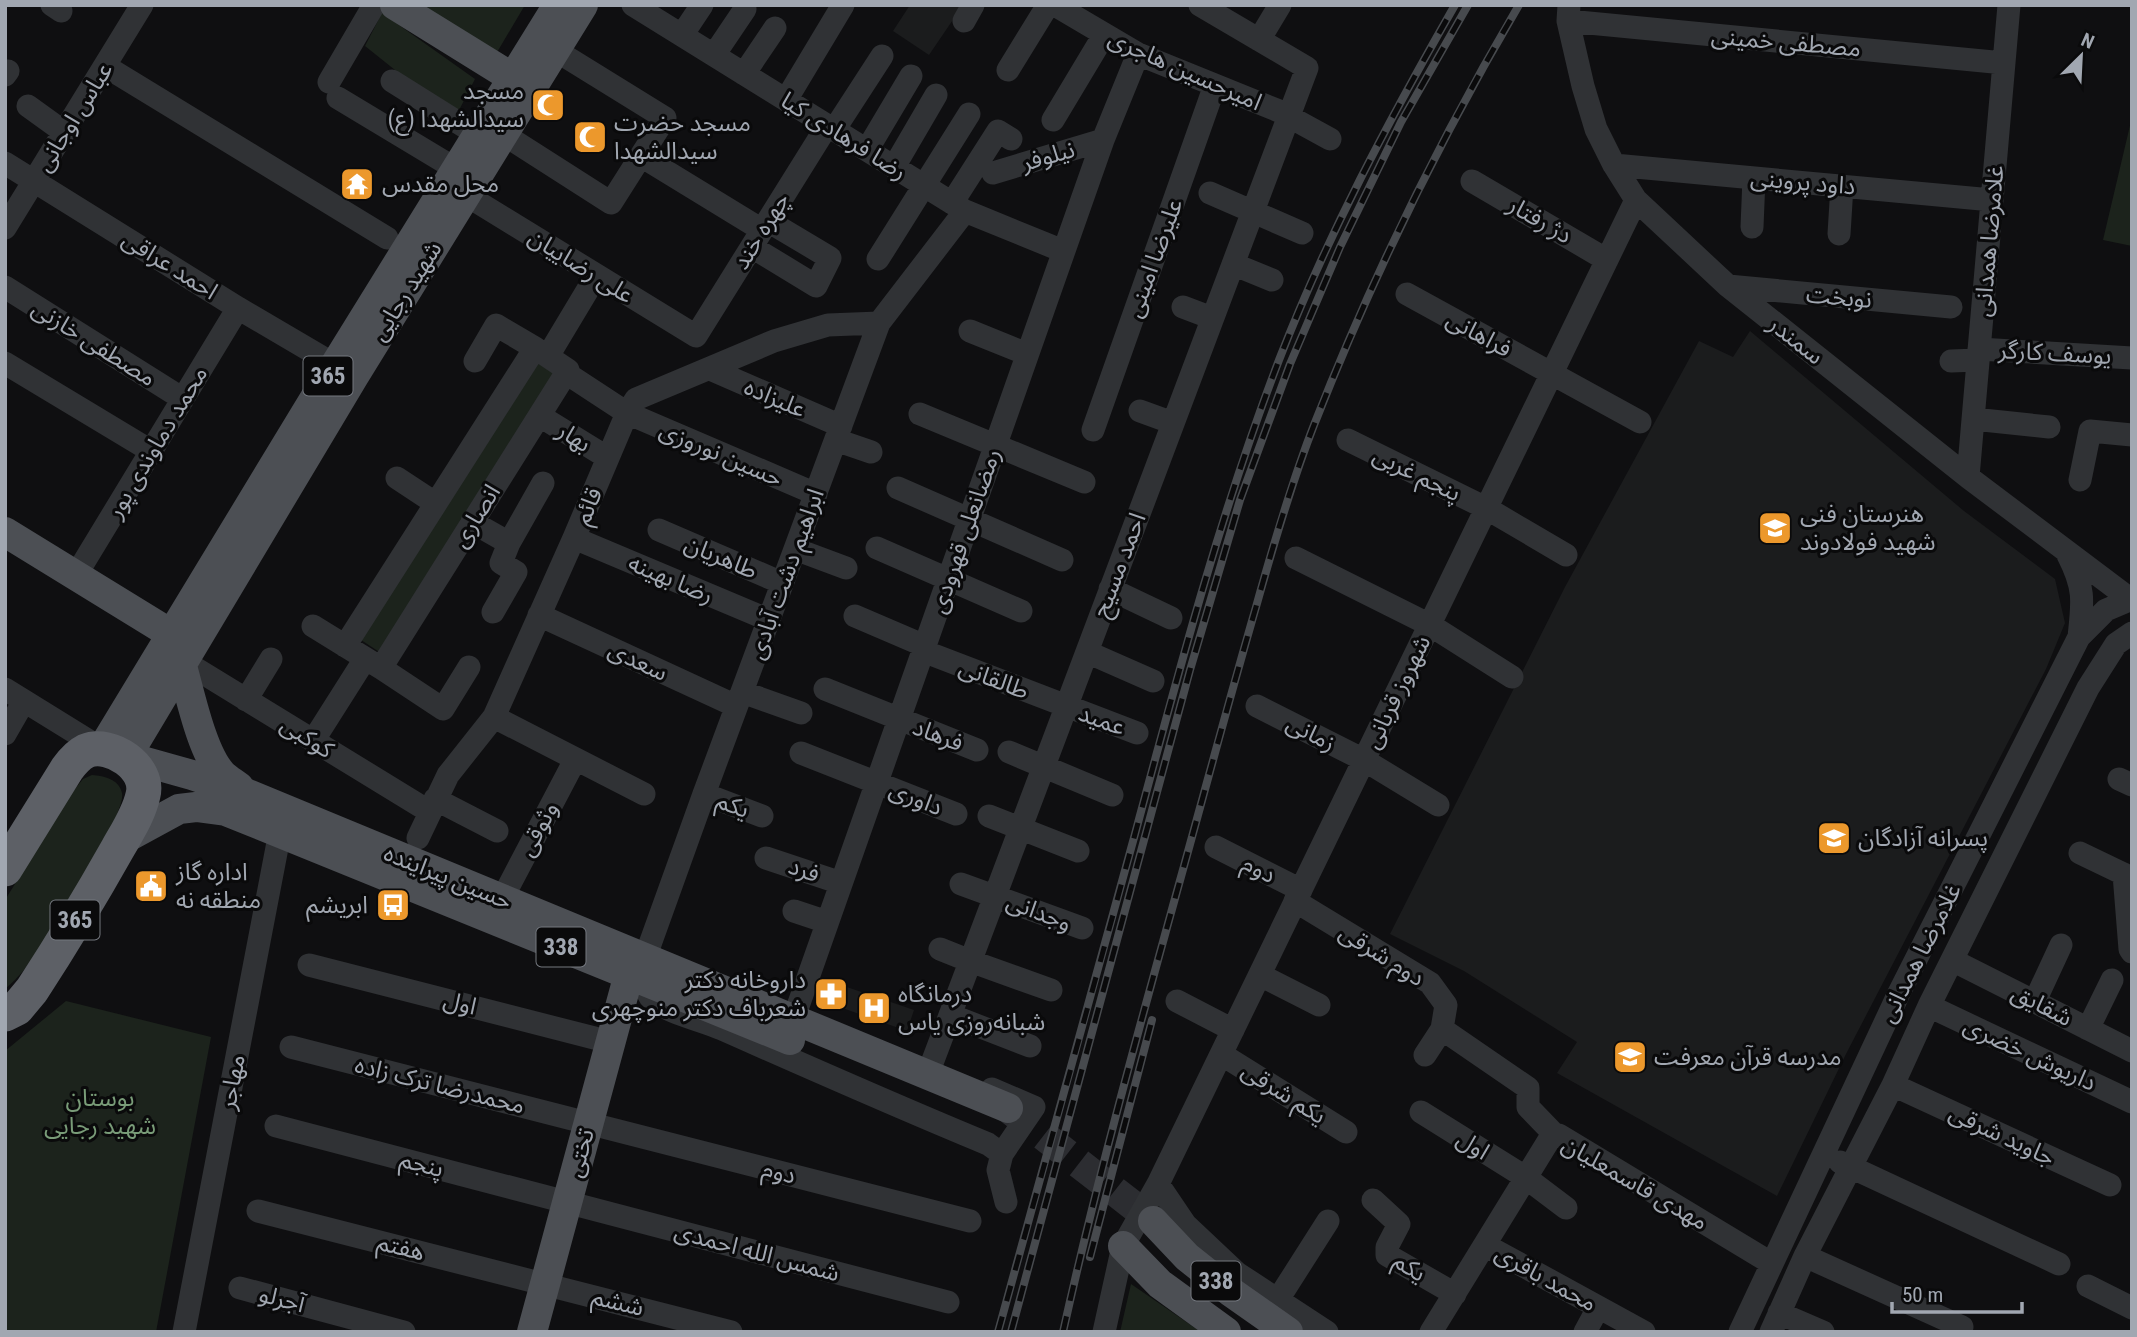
<svg xmlns="http://www.w3.org/2000/svg" width="2137" height="1337" font-family="'Roboto Condensed','Noto Sans Arabic',sans-serif">
<style>
.built{fill:#1b1c1d}
.green{fill:#1c231c}
.lines{fill:none;stroke-linecap:round;stroke-linejoin:round}
.major-tunnel{stroke:#2c2d31;stroke-width:30;stroke-dasharray:30 15;stroke-linecap:butt}
.minor{stroke:#303235;stroke-width:23}
.major{stroke:#4c4f54;stroke-width:30}
.highway{stroke:#5d6066;stroke-width:35}
.rail-casing{stroke:#474a4e;stroke-width:8}
.rail{stroke:#0a0a0b;stroke-width:5;stroke-dasharray:16;stroke-linecap:butt}
.labels{text-anchor:middle;stroke-width:6;stroke-linejoin:round;paint-order:stroke}
.shield{fill:#0a0a0b;stroke:#74787f;stroke-width:2}
.shield-label{font-size:23px;font-weight:bold;fill:#a1a7b1}
.street-label{font-size:24px;fill:#a1a7b1;stroke:#0a0a0b}
.poi-label{font-size:24px;fill:#a1a7b1;stroke:#0a0a0b;text-anchor:start}
.park-label{font-size:24px;fill:#799c78;stroke:#0a0a0b}
</style>
<rect width="100%" height="100%" fill="#0f0f11"/>
<path class="built" d="M910,5H963L929,55L893,31Z
M1750,331L1964,511L2055,579L2065,623L2046,669L1846,1054L1777,1196L1557,1073L1577,1042L1464,971L1390,934L1565,587L1699,341L1733,357Z
M841,985L914,1010L907,1031L834,1005Z"/>
<path class="green" d="M416,5H525L496,54Z
M382,13L475,79L455,118L365,46Z
M2132,117V246L2103,240Z
M534,361L560,377L384,655L358,638Z
M92,775C104,776 119,779 122,793C127,816 42,946 24,970C18,977 12,983 5,989V900L71,794L83,779Z
M66,1001L211,1037L156,1332H5V1051Z
M1131,1284L1198,1330L1200,1332H1120Z"/>
<g class="lines">
<path class="major-tunnel" d="M1008,1108L1153,1221"/>
<path class="minor" d="M52,5L61,11
M633,5L965,211L1063,251
M1055,5L1138,54L1279,111
M1569,5L1568,21L1583,86L1596,129L1614,165L1636,200L1728,286L1968,477L2130,599
M964,21L973,5
M1568,21L2004,63
M682,35L702,5
M1259,40L1280,5
M714,55L745,9
M105,66L387,238
M1008,70L1048,5
M744,74L775,28
M5,75L8,71
M392,81L478,135
M329,82L374,5
M338,98L456,169
M786,100L843,5
M28,106L64,132
M1288,116L1330,139
M1053,120L1104,35
M834,130L882,56
M503,134L611,203L665,118L555,50
M867,150L911,76
M641,156L762,230
M5,163L238,308L335,365
M1614,165L1992,200
M894,167L936,95
M993,173L1103,140
M1472,181L1607,260
M1210,193L1302,233
M466,195L696,336L827,126
M952,203L998,131L1011,139
M1752,227L1754,178
M5,228L142,5
M1839,234L1842,186
M752,247L816,286L830,258L768,221
M878,259L969,114
M1233,264L1272,280
M1728,286L1951,307
M5,287L183,399
M1407,294L1640,422
M1183,307L1212,318
M970,331L1027,354
M1979,349L2132,358
M548,356L596,276
M475,361L496,325L535,348
M1951,361L1978,360
M5,363L151,451
M710,369L841,426
M566,373L627,413L816,494
M1140,411L1173,423
M920,414L1084,482
M540,416L608,458
M1973,419L2049,427
M1093,430L1215,85
M836,440L871,452
M1348,440L1486,508L1566,555
M1968,477L2009,5
M397,478L435,503
M2080,480L2090,431L2132,435
M898,488L1062,560
M472,522L509,543
M659,530L782,583
M574,538L769,620
M877,548L1021,611
M795,549L846,568
M2068,555C2085,588 2083,601 2079,637
M1296,558L1430,625L1512,677
M76,575L238,308
M1110,589L1171,618
M493,612L516,572L501,563L509,543L543,483
M539,615L736,706
M855,616L925,646
M313,626C336,640 358,654 381,668L568,370L535,348L345,646
M923,651L1137,733
M1087,652L1153,681
M185,662L430,812
M381,668L443,709L469,667
M5,689L102,749
M825,689L977,750
M742,692L801,713
M246,700L271,659
M1257,706L1364,760L1438,805
M494,717L644,794
M5,734L24,701
M313,741L365,659
M1009,752L1112,795
M801,753L956,814
M2119,779L2132,785
M704,794L762,816
M435,799L497,831
M989,816L1078,851
M418,838L448,775L494,717L574,538L627,413L636,399L774,341L828,325L879,323
M1216,847L1301,890
M2080,853L2132,878
M766,858L841,883
M2124,874L2130,949L2132,952
M961,884L1082,928
M502,899L575,760
M1295,901L1430,983L1446,1005L1442,1029L1528,1088V1107L1556,1136
M794,911L827,922
M940,949L970,961L1051,990
M1952,960L2132,1051
M660,962L645,958L704,794L879,323L965,211
M309,965L610,1042
M1260,975L1319,1005
M644,981C646,988 647,995 653,1000C666,1012 704,1021 722,1029C810,1068 898,1107 988,1144L1002,1154
M1177,1001L1233,1030
M2035,1001L2061,945
M1929,1006L2132,1102
M797,1009L1103,140L1138,54
M950,1015L1030,1046
M2088,1029L2112,980
M291,1047L970,1221
M1221,1054L1346,1132
M1425,1055L1442,1029
M932,1063L1307,68L1200,5
M1893,1085L2110,1185
M992,1089L1034,1107L1002,1154L998,1170L1006,1202
M1421,1112L1525,1177L1566,1208
M276,1126L948,1302
M1840,1162L2059,1264
M1158,1184L1185,1224L1237,1273L1327,1332
M1373,1200L1399,1224L1387,1247V1255L1455,1294
M258,1211L731,1332
M1485,1245L1644,1332
M1805,1256L1962,1327
M2088,1286L2132,1308
M240,1288L404,1332
M1277,1301L1328,1221
M1779,1313L1823,1332
M184,1332L280,832
M1104,1332L1123,1246L1158,1184L1636,200
M1431,1332L1549,1140L1553,1136L1559,1135L1771,1263
M1585,1332L1598,1308
M1740,1332L1899,993L2079,637L2106,610L2132,599
M1771,1332L1805,1256L1893,1085L1929,1006L2088,688L2116,644L2132,633"/>
<path class="major" d="M395,5L529,88
M5,532L171,634
M182,666C190,694 202,753 222,774C227,779 234,783 239,787
M102,749L335,365L558,5
M117,754L192,775L248,794L1008,1108
M125,759L354,376L583,5
M122,840L179,809L196,807L226,811L790,1040
M1153,1221L1187,1257L1231,1292L1288,1332
M1123,1246L1160,1284L1226,1332
M532,1332L629,974"/>
<path class="highway" d="M5,869L67,769C72,762 78,755 86,751C111,741 150,768 143,795C139,814 127,832 118,848C91,896 62,944 32,990L17,1008L5,1014"/>
<g class="rail-casing">
<path id="rail" d="M1090,1257L1152,1020
M998,1332C1044,1166 1090,1000 1135,834C1178,674 1220,514 1279,360C1327,236 1389,120 1455,5
M1011,1332L1190,670L1240,500L1290,364L1340,247L1401,122L1468,5
M1063,1332C1098,1175 1141,1021 1184,866C1208,779 1231,693 1256,607C1273,546 1291,484 1314,425C1371,280 1440,139 1519,5"/>
</g>
<use href="#rail" class="rail"/>
</g>
<defs>
<g id="mosque-square" transform="scale(1.75)"><rect x="-9" y="-9" width="18" height="18" rx="4" fill="#ec982c" stroke="#0a0a0b"/><path d="M3.5-4.9A6 6 0 1 0 3.5 4.9A5 5 0 1 1 3.5-4.9Z" fill="#fff"/></g>
<g id="temple-square" transform="scale(1.75)"><rect x="-9" y="-9" width="18" height="18" rx="4" fill="#ec982c" stroke="#0a0a0b"/><path d="M0-6L5-2H3V0L6.5 2.5H4V6H1.5V3h-3V6H-4V2.5H-6.5L-3 0V-2H-5Z" fill="#fff"/></g>
<g id="school-square" transform="scale(1.75)"><rect x="-9" y="-9" width="18" height="18" rx="4" fill="#ec982c" stroke="#0a0a0b"/><path d="M0-5L7-2L0 1L-7-2ZM-4 1L0 2.5L4 1V4Q0 6-4 4Z" fill="#fff"/></g>
<g id="civic-square" transform="scale(1.75)"><rect x="-9" y="-9" width="18" height="18" rx="4" fill="#ec982c" stroke="#0a0a0b"/><path d="M-.6-6.5H3V-4.5H.6V-3L4-1V1h2V6H-6V1h2V-1L-.6-3ZM-1.2 2.5V6h2.4V2.5Z" fill="#fff"/></g>
<g id="bus-square" transform="scale(1.75)"><rect x="-9" y="-9" width="18" height="18" rx="4" fill="#ec982c" stroke="#0a0a0b"/><path d="M-5-6H5V4H4V6H2V4H-2V6H-4V4H-5ZM-3.5-4V0h7V-4ZM-3.5 1.2v1.5H-2V1.2ZM2 1.2v1.5H3.5V1.2Z" fill="#fff"/></g>
<g id="pharmacy-square" transform="scale(1.75)"><rect x="-9" y="-9" width="18" height="18" rx="4" fill="#ec982c" stroke="#0a0a0b"/><path d="M-2-6h4v4h4v4h-4v4h-4v-4h-4v-4h4Z" fill="#fff"/></g>
<g id="hospital-square" transform="scale(1.75)"><rect x="-9" y="-9" width="18" height="18" rx="4" fill="#ec982c" stroke="#0a0a0b"/><path d="M-5-5h3v3.5h4V-5h3V5h-3V1.5h-4V5h-3Z" fill="#fff"/></g>
</defs>
<g fill-rule="evenodd">
<use href="#mosque-square" x="548" y="105"/>
<use href="#mosque-square" x="590" y="137"/>
<use href="#temple-square" x="357" y="184"/>
<use href="#school-square" x="1775" y="528"/>
<use href="#school-square" x="1834" y="838"/>
<use href="#civic-square" x="151" y="886"/>
<use href="#bus-square" x="393" y="905"/>
<use href="#pharmacy-square" x="831" y="994"/>
<use href="#hospital-square" x="874" y="1008"/>
<use href="#school-square" x="1630" y="1057"/>
</g>
<g class="labels">
<g class="shield">
<rect x="303.5" y="356.5" width="49" height="39" rx="5"/>
<rect x="50.5" y="900.5" width="49" height="39" rx="5"/>
<rect x="536.5" y="927.5" width="49" height="39" rx="5"/>
<rect x="1191.5" y="1261.5" width="49" height="39" rx="5"/>
</g>
<g class="shield-label">
<text x="328" y="384">365</text>
<text x="75" y="928">365</text>
<text x="561" y="955">338</text>
<text x="1216" y="1289">338</text>
</g>
<g class="street-label">
<text transform="translate(1786 42) rotate(5)" y="8">مصطفی خمینی</text>
<text transform="translate(1185 70) rotate(24)" y="8">امیرحسین هاجری</text>
<text transform="translate(74 117) rotate(-58)" y="8">عباس اوجانی</text>
<text transform="translate(844 136) rotate(32)" y="8">رضا فرهادی کیا</text>
<text transform="translate(1048 156) rotate(-16)" y="8">نیلوفر</text>
<text transform="translate(1803 182) rotate(5)" y="8">داود پروینی</text>
<text transform="translate(1540 220) rotate(30)" y="8">دژ رفتار</text>
<text transform="translate(761 231) rotate(-58)" y="8">چهره خند</text>
<text transform="translate(1989 241) rotate(-85)" y="8">غلامرضا همدانی</text>
<text transform="translate(1154 258) rotate(-70)" y="8">علیرضا امینی</text>
<text transform="translate(170 265) rotate(32)" y="8">احمد عراقی</text>
<text transform="translate(581 266) rotate(32)" y="8">علی رضاییان</text>
<text transform="translate(406 291) rotate(-58)" y="8">شهید رجایی</text>
<text transform="translate(1839 297) rotate(5)" y="8">نوبخت</text>
<text transform="translate(1479 334) rotate(29)" y="8">فراهانی</text>
<text transform="translate(1796 340) rotate(38)" y="8">سمندر</text>
<text transform="translate(94 343) rotate(32)" y="8">مصطفی خازنی</text>
<text transform="translate(2055 353) rotate(3)" y="8">یوسف کارگر</text>
<text transform="translate(775 398) rotate(23)" y="8">علیزاده</text>
<text transform="translate(574 437) rotate(32)" y="8">بهار</text>
<text transform="translate(157 442) rotate(-59)" y="8">محمد دماوندی پور</text>
<text transform="translate(721 454) rotate(23)" y="8">حسین نوروزی</text>
<text transform="translate(1417 474) rotate(26)" y="8">پنجم غربی</text>
<text transform="translate(588 506) rotate(-67)" y="8">قائم</text>
<text transform="translate(476 516) rotate(-58)" y="8">انصاری</text>
<text transform="translate(965 531) rotate(-71)" y="8">رمضانعلی قهرودی</text>
<text transform="translate(721 557) rotate(23)" y="8">طاهریان</text>
<text transform="translate(1119 565) rotate(-69)" y="8">احمد مسیح</text>
<text transform="translate(786 574) rotate(-70)" y="8">ابراهیم دشت آبادی</text>
<text transform="translate(671 579) rotate(23)" y="8">رضا بهینه</text>
<text transform="translate(638 661) rotate(25)" y="8">سعدی</text>
<text transform="translate(994 679) rotate(21)" y="8">طالقانی</text>
<text transform="translate(1397 692) rotate(-64)" y="8">شهروز قربانی</text>
<text transform="translate(1102 720) rotate(20)" y="8">عمید</text>
<text transform="translate(1311 733) rotate(27)" y="8">زمانی</text>
<text transform="translate(938 735) rotate(21)" y="8">فرهاد</text>
<text transform="translate(307 737) rotate(32)" y="8">کوکبی</text>
<text transform="translate(916 798) rotate(22)" y="8">داوری</text>
<text transform="translate(733 805) rotate(21)" y="8">یکم</text>
<text transform="translate(538 829) rotate(-62)" y="8">وثوقی</text>
<text transform="translate(1259 869) rotate(27)" y="8">دوم</text>
<text transform="translate(804 870) rotate(19)" y="8">فرد</text>
<text transform="translate(448 877) rotate(22)" y="8">حسین پیراینده</text>
<text transform="translate(1039 912) rotate(21)" y="8">وجدانی</text>
<text transform="translate(1920 953) rotate(-63)" y="8">غلامرضا همدانی</text>
<text transform="translate(1382 955) rotate(32)" y="8">دوم شرقی</text>
<text transform="translate(460 1003) rotate(14)" y="8">اول</text>
<text transform="translate(2042 1005) rotate(27)" y="8">شقایق</text>
<text transform="translate(2030 1054) rotate(25)" y="8">داریوش خضری</text>
<text transform="translate(232 1082) rotate(-79)" y="8">مهاجر</text>
<text transform="translate(440 1085) rotate(14)" y="8">محمدرضا ترک زاده</text>
<text transform="translate(1284 1093) rotate(32)" y="8">یکم شرقی</text>
<text transform="translate(2002 1135) rotate(25)" y="8">جاوید شرقی</text>
<text transform="translate(1473 1145) rotate(32)" y="8">اول</text>
<text transform="translate(580 1153) rotate(-75)" y="8">تختی</text>
<text transform="translate(422 1164) rotate(15)" y="8">پنجم</text>
<text transform="translate(779 1172) rotate(14)" y="8">دوم</text>
<text transform="translate(1635 1183) rotate(30)" y="8">مهدی قاسمعلیان</text>
<text transform="translate(401 1247) rotate(14)" y="8">هفتم</text>
<text transform="translate(757 1252) rotate(15)" y="8">شمس الله احمدی</text>
<text transform="translate(1410 1267) rotate(32)" y="8">یکم</text>
<text transform="translate(1546 1278) rotate(29)" y="8">محمد باقری</text>
<text transform="translate(282 1299) rotate(15)" y="8">آجرلو</text>
<text transform="translate(618 1302) rotate(14)" y="8">ششم</text>
</g>
<g class="poi-label">
<text x="524" y="99" text-anchor="end">مسجد<tspan x="524" dy="28">سیدالشهدا (ع)</tspan></text>
<text x="614" y="131">مسجد حضرت<tspan x="614" dy="28">سیدالشهدا</tspan></text>
<text x="382" y="192">محل مقدس</text>
<text x="1800" y="522">هنرستان فنی<tspan x="1800" dy="28">شهید فولادوند</tspan></text>
<text x="1858" y="846">پسرانه آزادگان</text>
<text x="176" y="880">اداره گاز<tspan x="176" dy="28">منطقه نه</tspan></text>
<text x="368" y="913" text-anchor="end">ابریشم</text>
<text x="806" y="988" text-anchor="end">داروخانه دکتر<tspan x="806" dy="28">شعرباف دکتر منوچهری</tspan></text>
<text x="898" y="1002">درمانگاه<tspan x="898" dy="28">شبانه‌روزی یاس</tspan></text>
<text x="1654" y="1065">مدرسه قرآن معرفت</text>
</g>
<g class="park-label">
<text x="100" y="1106">بوستان<tspan x="100" dy="28">شهید رجایی</tspan></text>
</g>
</g>
<rect width="2137" height="1337" fill="none" stroke="#a1a7b1" stroke-width="14"/>
<g transform="translate(2081 56) rotate(24)" stroke="#0a0a0b" stroke-width="5" paint-order="stroke">
<path d="M0-5L12 26L0 18L-12 26Z" fill="#a1a7b1"/>
<text y="-10" font-size="19" font-weight="bold" text-anchor="middle" fill="#a1a7b1">N</text>
</g>
<path d="M1892 1302v10h130v-10" fill="none" stroke="#a1a7b1" stroke-width="3.5"/>
<text x="1902" y="1302" font-size="21" fill="#a1a7b1" stroke="#0a0a0b" stroke-width="5" paint-order="stroke">50 m</text>
</svg>
